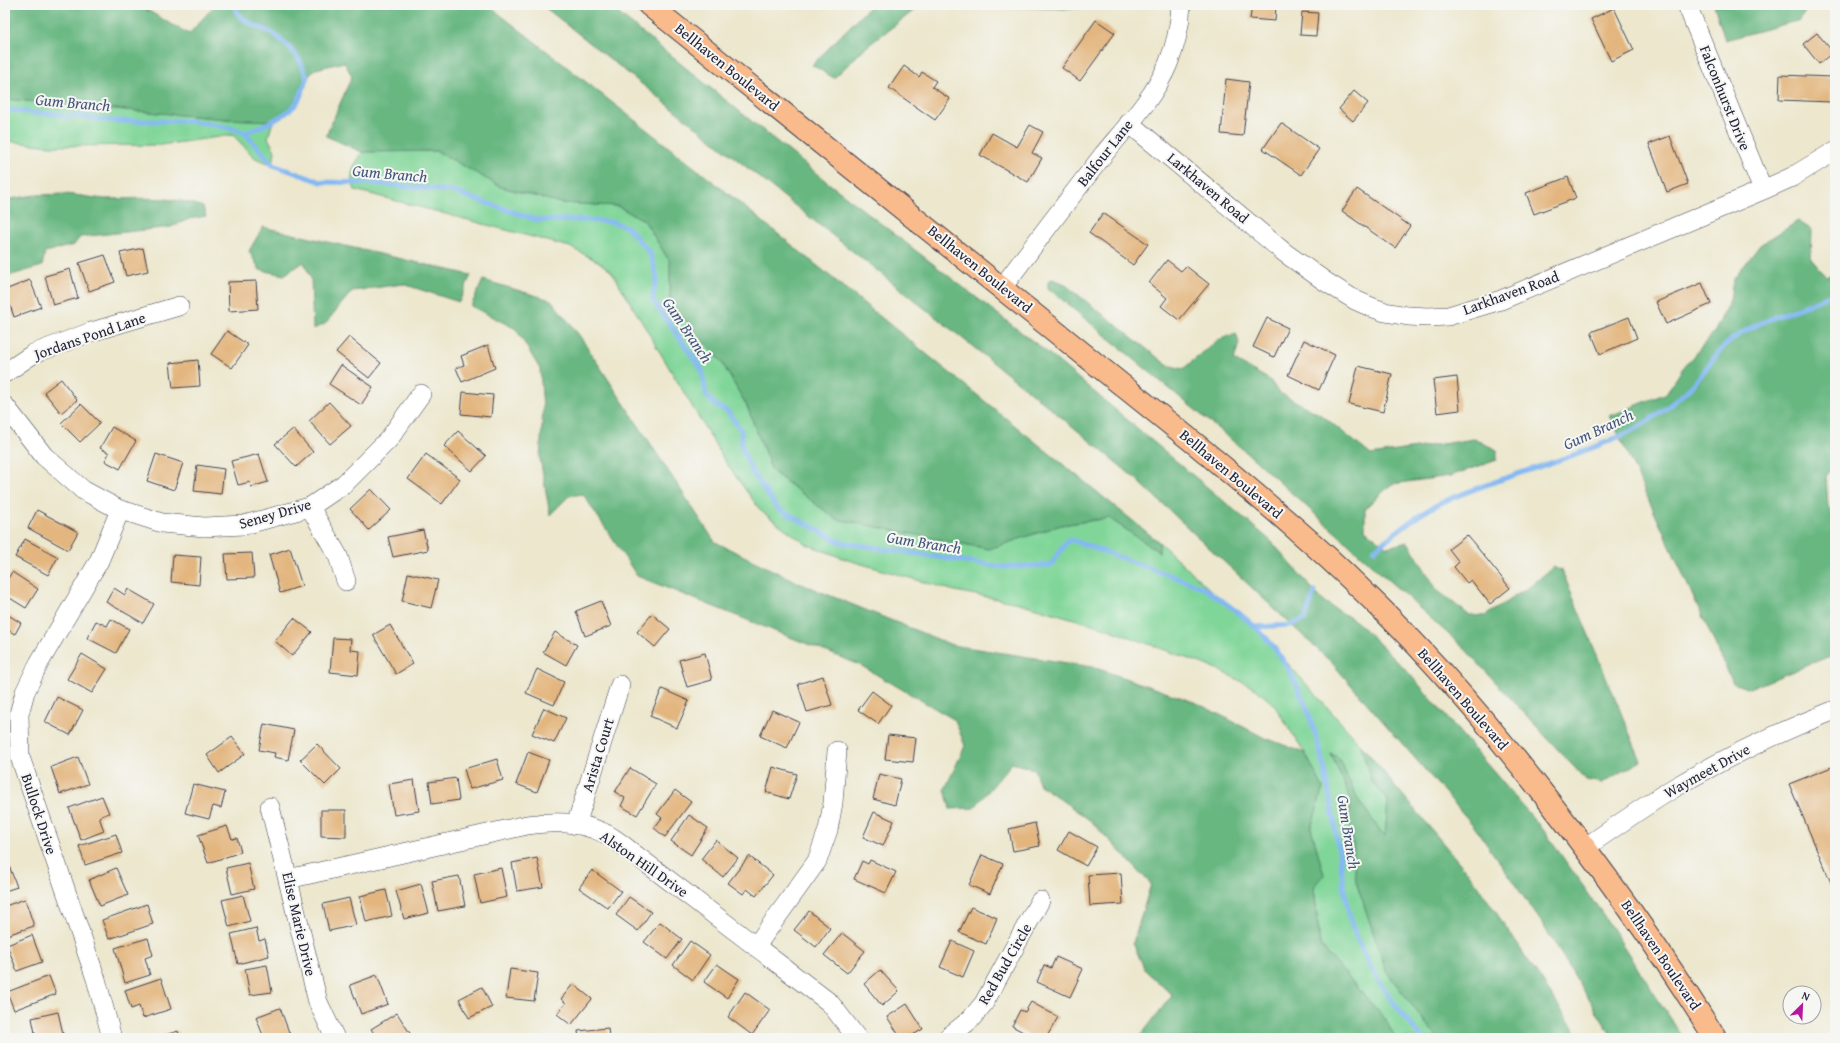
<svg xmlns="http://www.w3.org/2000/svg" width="1840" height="1043" font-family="'Gentium Book Plus',serif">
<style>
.green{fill:#80d699;stroke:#517c6a}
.forest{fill:#68b781;stroke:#456c5e}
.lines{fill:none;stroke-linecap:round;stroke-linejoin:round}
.stream{stroke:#84b8f2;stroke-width:5}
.building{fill:#e3b67f}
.minor-casing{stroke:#404051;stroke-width:20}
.major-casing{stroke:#404051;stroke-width:24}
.minor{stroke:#fff;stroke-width:19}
.major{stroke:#fabb8c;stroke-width:22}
.labels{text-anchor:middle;stroke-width:4;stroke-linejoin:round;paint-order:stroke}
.street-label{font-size:15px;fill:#22223b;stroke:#f6f6f2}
.water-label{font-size:16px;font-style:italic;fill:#44567b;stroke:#f6f6f2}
</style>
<rect width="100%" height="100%" fill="#f6f6f2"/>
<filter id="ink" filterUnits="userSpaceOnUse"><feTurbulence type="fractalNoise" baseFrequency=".025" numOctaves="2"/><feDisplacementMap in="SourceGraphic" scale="8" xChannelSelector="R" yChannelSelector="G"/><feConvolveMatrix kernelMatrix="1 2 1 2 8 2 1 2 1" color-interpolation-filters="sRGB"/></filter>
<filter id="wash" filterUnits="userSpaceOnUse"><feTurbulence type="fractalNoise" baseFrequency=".012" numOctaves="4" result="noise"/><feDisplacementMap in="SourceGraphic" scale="16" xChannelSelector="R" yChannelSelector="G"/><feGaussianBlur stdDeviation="0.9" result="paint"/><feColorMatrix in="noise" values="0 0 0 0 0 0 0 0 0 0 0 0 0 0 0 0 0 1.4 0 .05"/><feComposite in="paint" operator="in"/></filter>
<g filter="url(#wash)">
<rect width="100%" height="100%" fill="#ece7cd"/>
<path class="green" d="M5,99L226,119L273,121L268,138L275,151L273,165L255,158L233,135L161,145L51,146L5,141Z
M437,151L501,187L561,203L617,206L644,220L670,262V302L721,361L747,406L772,471L836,519L989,549L1061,525L1109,518L1159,552V542L1219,598L1255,627L1361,745L1371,781L1388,800L1385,838L1357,798L1338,757L1331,754L1352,801L1348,817L1353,844L1356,881L1386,971L1437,1038H1395L1385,1019L1320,945L1314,887L1324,875L1311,828L1323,788L1305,753L1274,705L1256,689L1217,669L1102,627L1019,603L955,591L848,560L806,544L761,511L726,463L612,272L599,262L570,247L355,190C348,173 354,167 362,152Z"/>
<path class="forest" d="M5,5H138L189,34L215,5H488L731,196L1159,542V552L1109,518L1061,525L989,549L836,519L772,471L747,406L721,361L670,302V262L644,220L617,206L561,203L501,187L437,151L362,152L326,136L352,76L344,62L316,69L307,78L299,101L273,121L226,119L5,99Z
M542,5H608L822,178L1048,353L1271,541L1323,601L1357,622L1408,672L1545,832L1604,916L1683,1038H1613L1540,920L1473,825L1332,663L1136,479L1044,403Z
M871,5H921L865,48L834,78L812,65Z
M965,5H1120L1069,9Z
M1714,5H1809L1800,20L1725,40Z
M65,194C78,195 92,198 105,199C137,199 172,195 203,207L206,216L189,219L171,227L80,237L74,245L45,252L42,266L5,277V200L35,195Z
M1798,221L1812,230L1811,259L1826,276L1835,273V460L1826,477L1828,506L1835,520V654L1749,689L1733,683L1610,416L1667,393L1683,368L1715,331L1730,300L1733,280L1760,245Z
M263,227L471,275L459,302L403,284L352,291L325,324L313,329L311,279L304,262L284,275L260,270L249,251Z
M1052,279L1063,283L1167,365L1183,369L1218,340L1236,333L1239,343L1234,360L1270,380L1278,392L1323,416L1371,455L1474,439L1497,450V460L1450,476L1392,484L1365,508V530L1387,547L1408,542L1437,590L1469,615L1485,616L1532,585L1553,567L1562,571L1641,761L1602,783L1586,780L1466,650L1246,452L1048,288V282Z
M483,280L551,300L579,335L715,542L799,583L952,645L1093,667L1197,703L1263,737L1305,753L1323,788L1311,828L1324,875L1314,887L1320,945L1385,1019L1395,1038H1139L1172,995L1145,970L1133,943L1151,884L1091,821L1040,785L1034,769L1012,763L974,808L950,809L945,789L965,746L955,720L860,665L637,576L583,494L569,496L550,515L540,458L543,408L540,369L516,329L471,306Z
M1361,745L1477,884L1580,1038H1437L1386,971L1356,881L1353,844L1348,817L1352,801L1331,754L1338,757L1357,798L1385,837L1388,800L1371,781Z"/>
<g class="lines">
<path class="stream" d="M234,5C239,23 257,25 272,33C280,38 295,53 300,61C303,66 305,73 307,78C304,85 302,93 299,99C290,116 262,126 245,133
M5,109L34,113L58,114L65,117L77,116L115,121H193L235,129L245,133L273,165L321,182L370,183L451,191L537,220H584L612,222L627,227L650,253L657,278L652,299L702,370L706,395L716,406L727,411L741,430L742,448L752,472L777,508L840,542L1002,567L1051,565L1067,541L1072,540L1202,587C1231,606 1262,628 1281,657C1316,711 1327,777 1337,839C1342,868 1344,900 1353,928C1369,972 1392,1003 1422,1038
M1374,550C1393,534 1419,513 1441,503C1503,475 1570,461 1631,431C1648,423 1679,399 1692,386C1706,371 1714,353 1731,340C1761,318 1803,310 1835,292
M1255,627L1291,625L1305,619L1315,591"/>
</g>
<g id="blocks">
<path class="building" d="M1252,5H1276L1275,21L1250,19Z
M1614,8L1634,50L1611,61L1591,19Z
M1302,12L1318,13L1316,36L1300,35Z
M1096,20L1115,33L1080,81L1062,68Z
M1817,33L1833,52L1819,64L1803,44Z
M904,66L919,77L922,72L936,81L932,87L950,99L935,120L889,88Z
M1780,75L1832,77L1831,102L1779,100Z
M1226,79L1249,82L1243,136L1221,134Z
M1354,91L1368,103L1353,121L1339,109Z
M1281,123L1319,149L1301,175L1263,149Z
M1030,125L1043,132L1032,153L1042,158L1028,182L980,155L992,133L1017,147Z
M1670,136L1688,184L1667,192L1649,144Z
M1568,177L1576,198L1534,214L1526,193Z
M1357,189L1410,226L1395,248L1342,211Z
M1103,213L1148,244L1133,265L1089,233Z
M143,248L148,271L126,276L120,253Z
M105,255L115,282L89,291L79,263Z
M1167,260L1181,271L1186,266L1209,284L1179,320L1161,306L1167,298L1149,283Z
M70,269L78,298L53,305L45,276Z
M30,280L41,307L14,317L5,290Z
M256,281L258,309L229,311L228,282Z
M1702,283L1711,304L1666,324L1656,302Z
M1629,317L1637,338L1600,354L1591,332Z
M1267,318L1288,328L1274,357L1253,347Z
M227,331L248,345L232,368L211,354Z
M349,337L381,363L369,378L336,352Z
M1304,340L1335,355L1319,390L1288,375Z
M488,345L495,368L462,382L456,368L464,365L461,356Z
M198,360L200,386L173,388L170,363Z
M341,365L373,387L361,405L329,384Z
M1358,366L1392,374L1383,412L1349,404Z
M1457,377L1460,410L1437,413L1433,380Z
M61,379L77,400L61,413L44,392Z
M463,392L493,395L491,417L461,414Z
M329,402L351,426L330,444L309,421Z
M81,404L100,423L80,442L61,423Z
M112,427L136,441L120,469L105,461L109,453L100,448Z
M293,429L313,452L296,467L275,444Z
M458,431L486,456L472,471L444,446Z
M156,454L183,463L174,490L147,481Z
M259,454L268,482L251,487L250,482L238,485L231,461Z
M426,454L460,479L442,504L408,479Z
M197,465L224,469L221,494L194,491Z
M371,489L391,510L369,530L350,509Z
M37,510L78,532L68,550L28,528Z
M423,530L428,550L393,557L388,537Z
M1467,535L1510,588L1490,604L1471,580L1467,583L1454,567L1459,562L1449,549Z
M25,539L58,557L48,575L15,557Z
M290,548L302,586L280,593L269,555Z
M252,553L254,578L227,579L225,554Z
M173,555L201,557L199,585L171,582Z
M12,572L38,589L26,608L5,595V583Z
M408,573L438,580L431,608L402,601Z
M114,588L125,595L128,589L154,604L143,623L106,602Z
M601,601L611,626L585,636L576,611Z
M5,613L21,623L15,634L5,629Z
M652,614L670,629L655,647L637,632Z
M294,618L312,632L292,656L275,641Z
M111,619L129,629L116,653L87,638L96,621L107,626Z
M390,625L413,664L396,674L373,635Z
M555,632L577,645L566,665L543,652Z
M333,638L351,639L350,650L360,651L358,675L330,672Z
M705,653L712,680L687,687L679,660Z
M82,654L107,669L92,693L67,679Z
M537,669L564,682L554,705L526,693Z
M823,676L832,705L807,712L798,684Z
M662,689L689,701L677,728L650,716Z
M872,691L891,705L878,724L858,710Z
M57,697L83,710L70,735L45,722Z
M544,708L566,718L554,743L532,734Z
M772,710L799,722L787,748L760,736Z
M264,724L294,730L288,760L274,757L275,753L259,750Z
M888,735L916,738L913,762L885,759Z
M232,737L245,754L219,773L207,755Z
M317,744L341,769L325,785L300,760Z
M528,752L549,760L537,792L516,784Z
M78,757L88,784L60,794L51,767Z
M497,759L503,780L470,789L464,769Z
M773,767L797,774L789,799L766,792Z
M1832,767L1835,774V892L1789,784Z
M630,768L656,784L637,815L621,806L625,798L615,792Z
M879,774L901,779L895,805L873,799Z
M456,778L459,800L432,804L429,782Z
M414,780L419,811L394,815L389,784Z
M193,784L225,792L221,808L213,806L209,819L185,813Z
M675,790L691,802L665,837L654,828L662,818L657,814Z
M102,796L109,813L99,817L104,831L81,840L69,808Z
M321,810H346V837L321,836Z
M874,812L894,821L883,846L863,837Z
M689,815L708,828L691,855L671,841Z
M1035,823L1040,846L1013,851L1009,829Z
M227,826L232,839L237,838L241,852L208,863L198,835Z
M1069,831L1097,847L1086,866L1058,850Z
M116,834L122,853L85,865L79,846Z
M716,840L738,858L723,877L701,859Z
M982,855L1003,864L990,894L969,885Z
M749,856L773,875L756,896L747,889L743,894L728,883Z
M537,858L543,887L517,891L512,863Z
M7,860L17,887L5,891V861Z
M870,860L896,872L886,893L854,879L862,861L868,864Z
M248,863L254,889L232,894L226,868Z
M116,868L128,895L100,906L89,880Z
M501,868L507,897L480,903L474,874Z
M592,870L621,891L608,908L579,888Z
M1121,873L1123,904L1090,906L1088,875Z
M459,876L465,906L438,911L432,881Z
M421,884L429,913L404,919L396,891Z
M386,890L392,916L366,922L360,896Z
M243,895L250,921L229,927L222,900Z
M629,897L651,912L638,931L616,915Z
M349,898L356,925L329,931L323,904Z
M25,899L34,926L7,935L5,929V906Z
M147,904L153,924L109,939L102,920Z
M971,907L997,918L986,944L959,932Z
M809,911L830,928L816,947L794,930Z
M660,922L682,939L667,959L644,942Z
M256,928L259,941L265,939L269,956L238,964L231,934Z
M842,933L865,951L847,973L824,955Z
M32,935L42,962L17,971L7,945Z
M148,938L153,955L145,958L150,975L125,983L115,948Z
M690,941L710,955L693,980L673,965Z
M952,941L974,951L963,977L940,967Z
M1056,957L1083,969L1070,997L1037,982L1044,965L1051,968Z
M717,964L739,979L727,998L704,982Z
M267,965L272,992L250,995L245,969Z
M510,969L538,973L534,1001L506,998Z
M880,970L899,991L882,1006L864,984Z
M377,975L388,1004L361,1014L350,985Z
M49,976L56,994L14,1010L7,992Z
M161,978L171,1009L143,1018L139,1006L131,1009L125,990Z
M573,984L592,999L571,1025L557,1014L566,1003L561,999Z
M482,987L492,1007L469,1018L459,999Z
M745,992L770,1010L752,1035L728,1017Z
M1031,1002L1058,1017L1046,1038H1034L1012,1026L1020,1010L1025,1012Z
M907,1004L923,1029L908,1038H901L887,1017Z
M280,1008L290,1035L282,1038H264L256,1017Z
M58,1012L64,1038H36L32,1018Z
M397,1013L413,1038H377L371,1029Z
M608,1028L609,1038H579L578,1031Z
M178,1031L180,1038H156Z"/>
</g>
</g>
<g filter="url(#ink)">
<use href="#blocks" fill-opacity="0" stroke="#404051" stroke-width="1"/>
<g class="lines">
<g class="minor-casing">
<path id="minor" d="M1687,5L1763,190
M1129,123L1285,253L1326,282L1355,300L1371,307L1385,312L1408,316L1428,317L1448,316L1501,300L1763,190L1792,177L1835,151
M1002,288C1035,243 1069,199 1103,155C1126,127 1154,98 1168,64C1176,45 1180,25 1181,5
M5,373L33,354L91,332L179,306
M5,406L44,456L83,490L120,510L131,513L162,523L204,527L244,525L310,507L344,484L389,439L421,394
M310,507L338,556L346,581
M270,807L318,1002L335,1038
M576,825L620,685
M1586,847C1615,827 1644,806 1674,788C1726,757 1779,732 1835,710
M288,879L527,825C555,821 578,821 604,833C616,838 627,849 637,856L830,1003L857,1038
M756,946L817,861L828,830L833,803L837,751
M112,1038L96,979L20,757L19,714L25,692L39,663L99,561L120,510
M947,1038L970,1020L984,1003L1040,901"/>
</g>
<g class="major-casing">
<path id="major" d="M649,5L1198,446C1254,493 1310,539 1362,590C1427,652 1486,721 1541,791C1604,871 1662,952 1715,1038"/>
</g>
<use href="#minor" class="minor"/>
<use href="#major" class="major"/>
</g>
</g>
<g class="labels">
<g class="street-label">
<text transform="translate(727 67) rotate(39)" y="5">Bellhaven Boulevard</text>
<text transform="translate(1725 98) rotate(68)" y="5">Falconhurst Drive</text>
<text transform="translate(1105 153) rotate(-52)" y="5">Balfour Lane</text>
<text transform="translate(1208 188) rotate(40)" y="5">Larkhaven Road</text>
<text transform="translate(980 269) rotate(39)" y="5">Bellhaven Boulevard</text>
<text transform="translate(1511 293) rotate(-20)" y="5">Larkhaven Road</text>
<text transform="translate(90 336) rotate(-19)" y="5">Jordans Pond Lane</text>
<text transform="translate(1231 474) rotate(40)" y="5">Bellhaven Boulevard</text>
<text transform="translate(275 514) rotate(-16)" y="5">Seney Drive</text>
<text transform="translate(1463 699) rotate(49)" y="5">Bellhaven Boulevard</text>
<text transform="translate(598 755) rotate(-73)" y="5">Arista Court</text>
<text transform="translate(1707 771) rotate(-29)" y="5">Waymeet Drive</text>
<text transform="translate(39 814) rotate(72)" y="5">Bullock Drive</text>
<text transform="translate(644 864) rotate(35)" y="5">Alston Hill Drive</text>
<text transform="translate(299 924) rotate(77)" y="5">Elise Marie Drive</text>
<text transform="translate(1661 955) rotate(56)" y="5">Bellhaven Boulevard</text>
<text transform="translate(1005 964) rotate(-60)" y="5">Red Bud Circle</text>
</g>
<g class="water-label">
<text transform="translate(73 102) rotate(5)" y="6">Gum Branch</text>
<text transform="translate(390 173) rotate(5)" y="6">Gum Branch</text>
<text transform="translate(688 330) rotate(56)" y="6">Gum Branch</text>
<text transform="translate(1598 429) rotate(-25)" y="6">Gum Branch</text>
<text transform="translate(924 542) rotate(9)" y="6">Gum Branch</text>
<text transform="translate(1349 832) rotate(81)" y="6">Gum Branch</text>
</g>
</g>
<rect width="1840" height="1043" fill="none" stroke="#f6f6f2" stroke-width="20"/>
<g transform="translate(1802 1005) rotate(24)"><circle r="19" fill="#f6f6f2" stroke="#a1a1a9"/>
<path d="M0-3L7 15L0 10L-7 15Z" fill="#b5179e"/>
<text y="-6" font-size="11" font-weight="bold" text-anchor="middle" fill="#22223b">N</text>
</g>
</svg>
